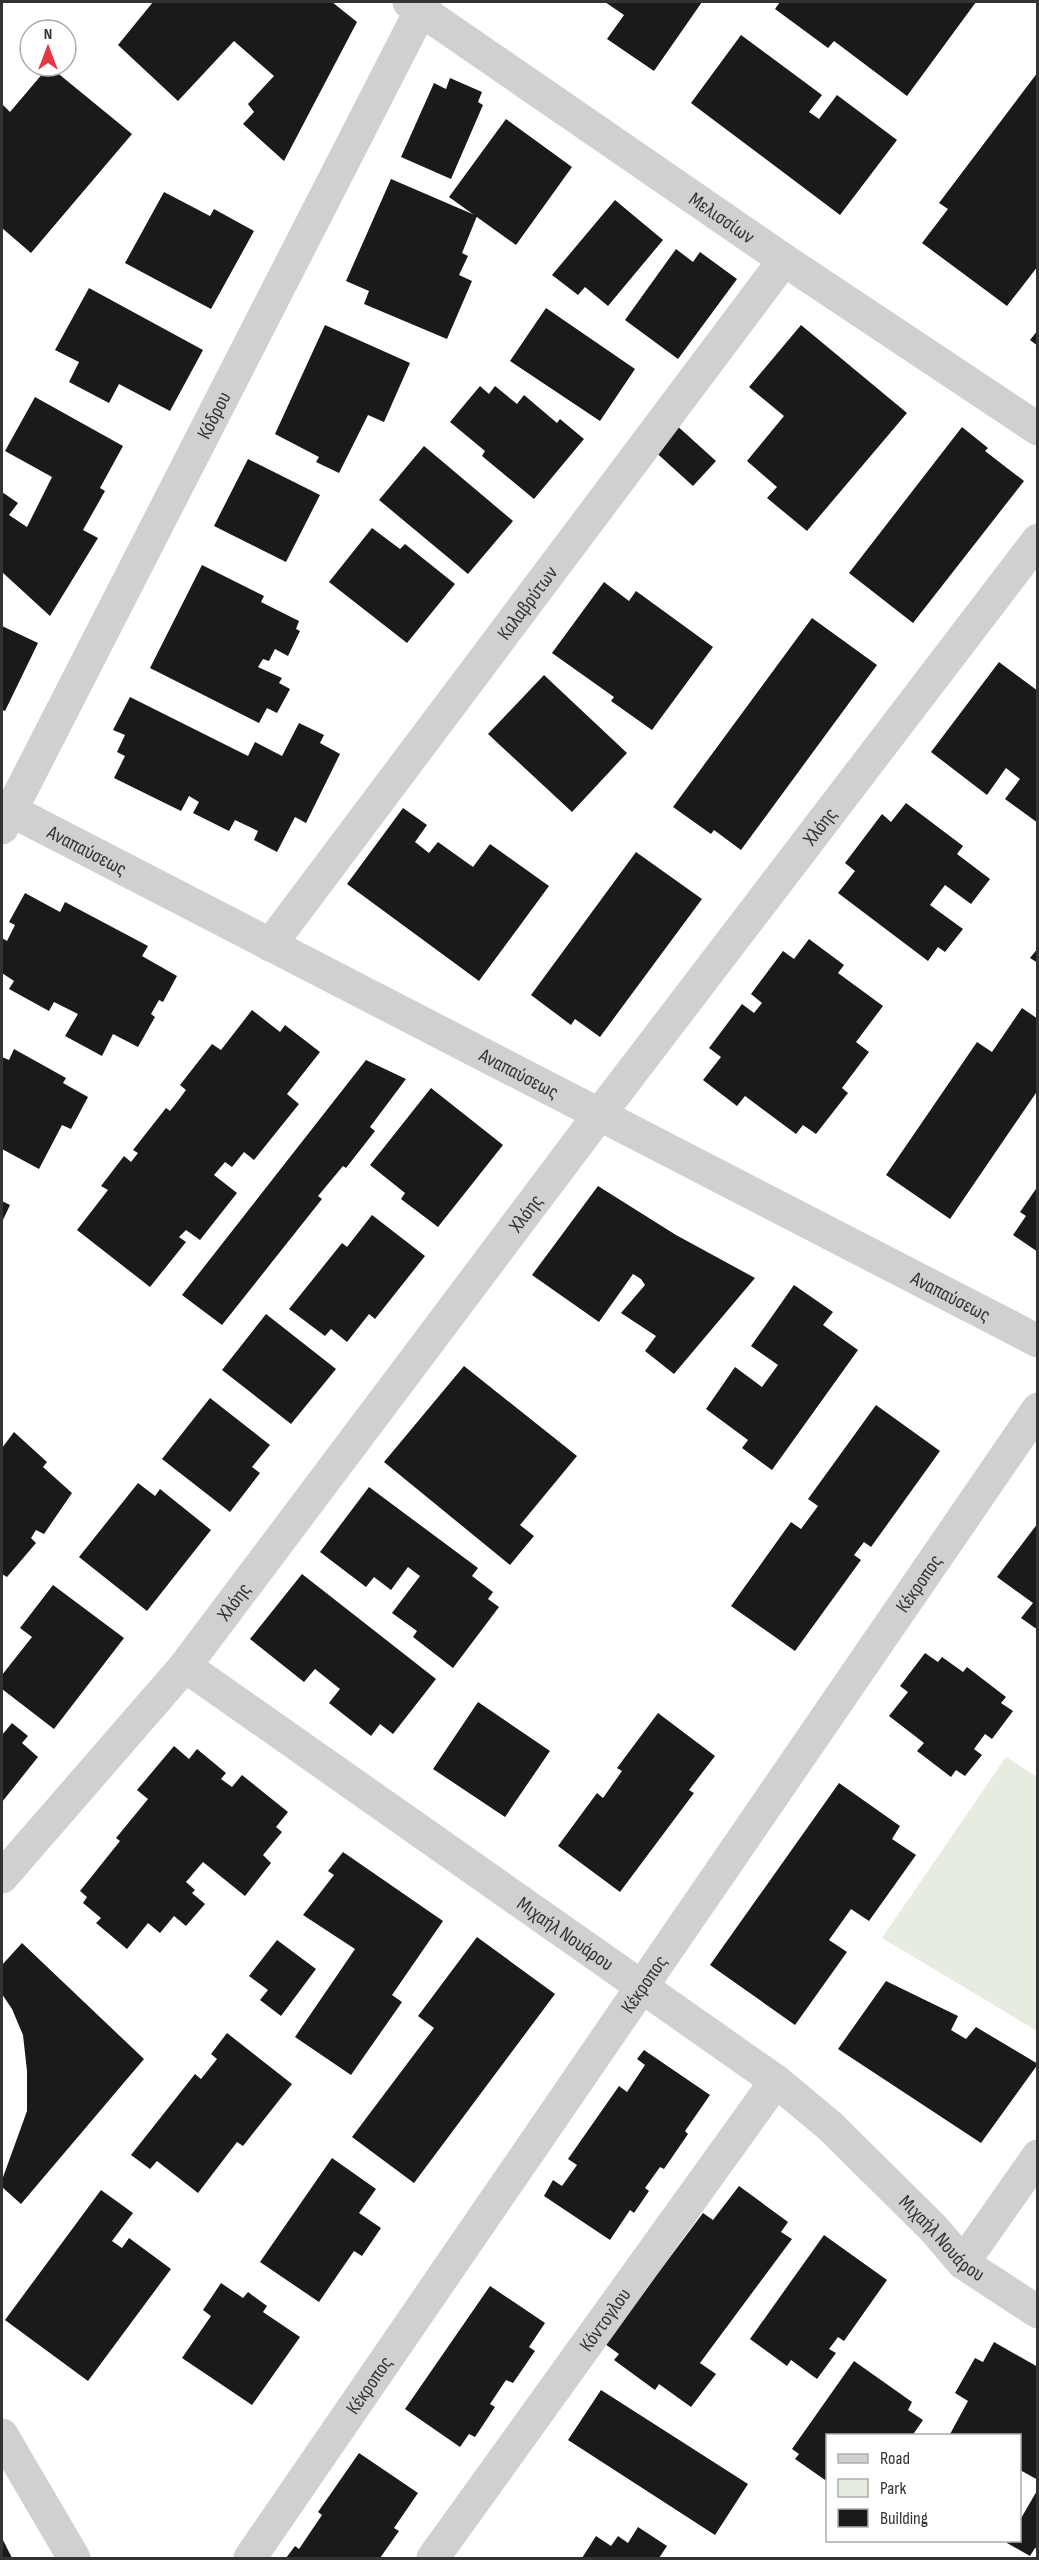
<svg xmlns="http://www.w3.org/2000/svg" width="1039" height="2560" font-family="'Sofia Sans Condensed',sans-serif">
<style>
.green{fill:#e6ecdf}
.building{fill:#1a1a1a}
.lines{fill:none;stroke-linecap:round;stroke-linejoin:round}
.minor{stroke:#d0d0d0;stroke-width:33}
.labels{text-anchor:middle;stroke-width:6;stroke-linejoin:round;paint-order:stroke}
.street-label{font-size:20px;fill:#333;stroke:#fff}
</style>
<rect width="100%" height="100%" fill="#fff"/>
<path class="green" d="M1006,1757L1037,1777V2031L882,1938Z"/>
<path class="building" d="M153,2H332L357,22L284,161L243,124L254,112L248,104L274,76L234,41L178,101L118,45Z
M605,2H702L654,71L607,39L624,15Z
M780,2H976L907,96L834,41L828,48L775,9Z
M741,35L822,95L809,112L819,119L837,95L897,140L840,215L691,103Z
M49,66L132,134L31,253L2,228V104L10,112Z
M1038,72V266L1007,306L922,243L948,209L939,203Z
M450,78L482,92L478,102L483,105L451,179L401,157L434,83L446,89Z
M506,119L572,167L516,245L449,197Z
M391,179L477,216L462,253L468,256L459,275L472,281L447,339L364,304L369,291L346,281Z
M164,192L210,216L214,209L254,231L211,309L125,263Z
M615,200L663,240L608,306L585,287L578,295L552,275Z
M676,249L693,262L700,252L737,279L678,359L625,320Z
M89,288L203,350L170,411L119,384L109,403L69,382L79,362L55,350Z
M546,308L635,369L600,421L510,361Z
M325,325L410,363L384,422L368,415L339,473L316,462L319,457L275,434Z
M801,325L907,413L807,531L767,498L777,487L747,461L784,416L749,387Z
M1038,330V346L1030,340Z
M480,386L489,394L495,386L517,404L524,395L557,423L560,419L584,439L534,499L482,456L485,451L450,422Z
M35,397L123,446L100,488L105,491L83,530L98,538L50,616L2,572V492L18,503L9,515L27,527L52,477L5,451Z
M674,423L716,461L693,486L651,448Z
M962,427L988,448L985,451L1024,481L913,623L849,573Z
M424,446L513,521L468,574L379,500Z
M248,459L320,495L286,562L214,526Z
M372,528L400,549L405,544L455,584L407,643L329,582Z
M202,565L264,596L261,602L299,621L296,629L300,631L288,656L275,649L269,661L263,659L258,667L282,678L279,683L290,689L277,713L267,708L259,723L150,668Z
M604,582L629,601L636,591L713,647L652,730L611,701L614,697L552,653Z
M812,618L877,665L741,850L714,830L711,834L673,807Z
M2,626L38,643L5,711L2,710Z
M999,662L1038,691V823L1005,799L1020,779L1006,768L987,795L931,752Z
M544,675L627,753L572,812L488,734Z
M130,697L248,756L255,742L282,756L299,723L324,735L320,743L340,754L306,823L295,817L277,852L254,840L258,831L235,820L229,831L193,813L199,802L189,796L181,811L114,778L125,756L117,752L125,735L113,730Z
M906,803L963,846L957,854L990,879L971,904L945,885L930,905L963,929L945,952L938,947L928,961L838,893L855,871L845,863L882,814L891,822Z
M403,808L427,825L415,842L429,853L438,842L473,867L490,844L549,886L479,981L347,884Z
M636,852L702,899L600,1037L575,1019L571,1025L531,995Z
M25,893L60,912L65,902L148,946L142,956L177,976L163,1002L159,1000L151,1014L155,1017L138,1047L113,1034L102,1056L65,1036L78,1014L54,1002L49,1011L9,989L14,981L2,973V938L7,941L15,925L9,922Z
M809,939L844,965L838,973L883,1006L856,1042L869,1052L842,1088L848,1093L816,1134L803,1125L796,1134L745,1096L737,1106L703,1080L721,1057L709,1048L742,1004L754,1013L762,1003L751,994L783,951L794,959Z
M1038,948V963L1030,958Z
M1022,1008L1038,1019V1090L950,1219L886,1175L977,1042L992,1052Z
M252,1010L280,1032L285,1025L320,1052L287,1094L299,1104L254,1160L244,1152L232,1167L225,1162L214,1175L237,1193L200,1240L186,1230L179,1237L186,1242L150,1287L77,1230L108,1190L101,1186L124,1156L131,1162L138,1153L133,1150L166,1108L170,1111L177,1102L186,1090L180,1085L212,1044L221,1050Z
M14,1049L66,1078L63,1083L88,1097L71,1129L62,1125L39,1169L2,1149V1057L9,1060Z
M366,1060L406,1079L370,1127L375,1131L346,1168L343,1166L318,1196L322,1199L222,1325L182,1295Z
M431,1088L503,1145L438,1227L401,1199L405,1193L370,1165Z
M598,1186L676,1235L755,1278L674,1374L645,1351L656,1336L621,1313L645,1285L641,1279L633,1274L599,1322L532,1275Z
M1038,1186V1252L1013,1235L1026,1216L1020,1212Z
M2,1201L10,1205L2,1222Z
M372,1215L425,1256L375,1319L369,1314L347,1342L331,1329L325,1336L289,1309L342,1243L347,1247Z
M794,1285L833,1312L823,1325L858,1350L772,1470L742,1448L748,1440L706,1409L735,1367L762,1387L778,1365L751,1346Z
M266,1314L336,1369L291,1424L222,1370Z
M464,1366L577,1456L520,1525L534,1536L510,1565L384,1462Z
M210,1398L270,1445L252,1467L260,1473L230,1512L162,1459Z
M876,1405L940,1451L871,1547L864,1542L854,1555L861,1560L795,1651L731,1606L791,1522L801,1529L818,1506L808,1499Z
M14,1432L47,1462L43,1467L72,1493L44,1534L36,1530L31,1538L36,1543L7,1577L2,1574V1448Z
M138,1483L155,1496L160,1489L211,1530L147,1611L79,1557Z
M369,1487L478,1568L472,1576L493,1592L488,1599L499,1607L453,1668L413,1637L417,1631L392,1613L420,1576L408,1567L391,1590L374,1577L366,1587L320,1552Z
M1038,1523V1630L1021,1618L1033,1603L997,1577Z
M302,1574L436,1679L393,1734L380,1724L371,1736L329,1703L340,1689L315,1669L304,1682L250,1639Z
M53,1585L124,1638L54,1729L2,1689V1675L32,1637L20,1628Z
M925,1653L938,1662L942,1657L963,1672L967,1667L1006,1697L1001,1703L1013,1711L992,1739L985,1734L974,1749L982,1755L965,1776L956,1770L951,1777L917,1751L924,1743L889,1716L908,1692L900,1686Z
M478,1702L550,1751L505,1817L433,1769Z
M658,1713L715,1756L689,1790L694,1793L620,1892L558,1846L597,1793L603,1798L622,1771L617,1768Z
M12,1723L28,1736L22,1743L38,1757L2,1802V1735Z
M174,1746L189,1759L197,1749L226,1773L221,1779L232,1787L242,1775L288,1812L276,1827L282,1832L263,1855L271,1863L245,1896L203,1862L186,1882L195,1890L192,1893L205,1904L186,1926L174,1916L160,1933L148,1923L127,1949L96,1923L101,1918L83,1903L87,1897L80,1891L120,1841L116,1838L148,1799L137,1790Z
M839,1783L900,1826L892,1839L916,1855L869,1921L851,1909L829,1940L847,1952L795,2025L710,1965Z
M343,1852L443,1921L392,1995L402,2002L351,2075L295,2037L355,1949L303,1915L334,1875L328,1871Z
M477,1937L555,1994L414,2183L352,2137L434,2028L418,2016Z
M277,1940L316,1969L281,2016L260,2000L268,1990L249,1976Z
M22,1943L144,2059L21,2204L2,2187V2180L27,2111V2071L23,2035L12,2009L2,1994V1965Z
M886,1981L958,2016L951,2030L966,2039L976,2027L1038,2064L981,2143L838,2049Z
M227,2033L292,2084L243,2146L237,2142L198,2193L157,2161L150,2169L131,2155L195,2074L201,2079L217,2059L211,2054Z
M644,2050L710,2095L685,2131L688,2134L664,2169L660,2167L645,2188L649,2191L634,2213L630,2210L610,2240L544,2196L553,2180L562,2186L577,2165L568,2159L619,2086L627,2092L645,2065L637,2059Z
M332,2158L376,2189L359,2213L381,2228L362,2256L354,2251L319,2302L260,2262Z
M739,2186L788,2222L781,2232L792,2239L700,2363L716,2374L691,2407L659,2384L655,2390L614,2360L619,2354L605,2344L703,2213L713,2220Z
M101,2190L133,2213L112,2241L122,2248L129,2238L171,2269L88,2381L5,2320Z
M824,2235L887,2280L844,2341L838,2337L829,2349L836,2353L817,2379L791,2360L787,2366L750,2339Z
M221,2283L243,2298L248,2292L267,2306L263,2312L300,2337L252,2405L182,2358L211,2316L203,2310Z
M490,2286L545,2323L529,2347L535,2351L513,2383L506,2380L490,2404L495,2407L475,2437L469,2434L460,2447L405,2409Z
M994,2342L1038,2367V2480L1020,2470V2436H949L968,2401L955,2393L975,2358L983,2362Z
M854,2361L912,2402L908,2410L923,2420L912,2436H828V2482L795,2459L799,2454L792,2449Z
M601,2390L748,2484L715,2535L568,2440Z
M359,2453L418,2493L394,2528L399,2531L380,2558H286L295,2546L299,2549L322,2515L318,2512Z
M1038,2489V2549L1035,2548L1030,2556L1007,2543L1008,2541H1020V2520Z
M638,2527L667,2546L659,2558H582L596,2536L611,2546L618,2536L628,2543Z
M2,2538L12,2558H2Z"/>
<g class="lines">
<g class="minor">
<path id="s1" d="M409,2L784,260L1038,429"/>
<path id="s2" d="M2,806L1038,1341"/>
<path id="s3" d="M2,828L425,2"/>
<path id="s4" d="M270,945L784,260"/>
<path id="s5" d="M185,1666L776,2081L830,2126L934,2229L963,2263L1038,2312"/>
<path id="s6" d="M2,1877L185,1666L599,1115L1038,540"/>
<path d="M963,2263L1038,2156"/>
<path d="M2,2435L74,2558"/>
<path id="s7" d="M250,2558L1038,1409"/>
<path id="s8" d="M433,2558L776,2081"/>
</g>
</g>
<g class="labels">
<g class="street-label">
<text dy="7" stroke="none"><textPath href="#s1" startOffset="380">Μελισσίων</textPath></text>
<text dy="7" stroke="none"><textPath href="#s3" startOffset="464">Κόδρου</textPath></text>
<text dy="7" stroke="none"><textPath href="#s4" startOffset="428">Καλαβρύτων</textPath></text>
<text dy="7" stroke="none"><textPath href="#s6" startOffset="1332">Χλόης</textPath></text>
<text dy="7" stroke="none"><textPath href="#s2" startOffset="96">Αναπαύσεως</textPath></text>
<text dy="7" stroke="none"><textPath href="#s2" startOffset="582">Αναπαύσεως</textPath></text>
<text dy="7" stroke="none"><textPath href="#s6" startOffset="846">Χλόης</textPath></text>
<text dy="7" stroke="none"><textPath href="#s2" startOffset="1068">Αναπαύσεως</textPath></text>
<text dy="7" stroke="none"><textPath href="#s7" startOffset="1182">Κέκροπος</textPath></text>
<text dy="7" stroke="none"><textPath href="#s6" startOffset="360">Χλόης</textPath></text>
<text dy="7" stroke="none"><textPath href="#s5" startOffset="465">Μιχαήλ Νουάρου</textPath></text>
<text dy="7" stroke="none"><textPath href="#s7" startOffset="696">Κέκροπος</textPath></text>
<text dy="7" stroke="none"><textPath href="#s5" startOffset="951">Μιχαήλ Νουάρου</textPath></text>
<text dy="7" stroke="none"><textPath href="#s8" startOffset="294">Κόντογλου</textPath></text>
<text dy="7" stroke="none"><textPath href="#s7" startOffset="210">Κέκροπος</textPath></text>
</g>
</g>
<rect width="1039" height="2560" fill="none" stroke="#333333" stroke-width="6"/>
<rect x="826" y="2434" width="195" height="108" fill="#ffffff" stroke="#adadad" stroke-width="1.5"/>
<rect x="838" y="2454" width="30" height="9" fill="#d0d0d0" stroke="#adadad" stroke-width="1.5"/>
<text x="880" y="2464" font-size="18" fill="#333333">Road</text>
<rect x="838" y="2479" width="30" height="18" fill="#e6ecdf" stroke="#adadad" stroke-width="1.5"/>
<text x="880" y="2494" font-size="18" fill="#333333">Park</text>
<rect x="838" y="2509" width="30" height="18" fill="#1a1a1a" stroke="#adadad" stroke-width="1.5"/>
<text x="880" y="2524" font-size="18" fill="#333333">Building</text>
<g transform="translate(48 48)"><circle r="28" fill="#ffffff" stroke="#adadad" stroke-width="1.5"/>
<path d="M0-4.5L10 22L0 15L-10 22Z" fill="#e63946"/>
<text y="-9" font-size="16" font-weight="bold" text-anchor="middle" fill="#333333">N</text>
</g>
</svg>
